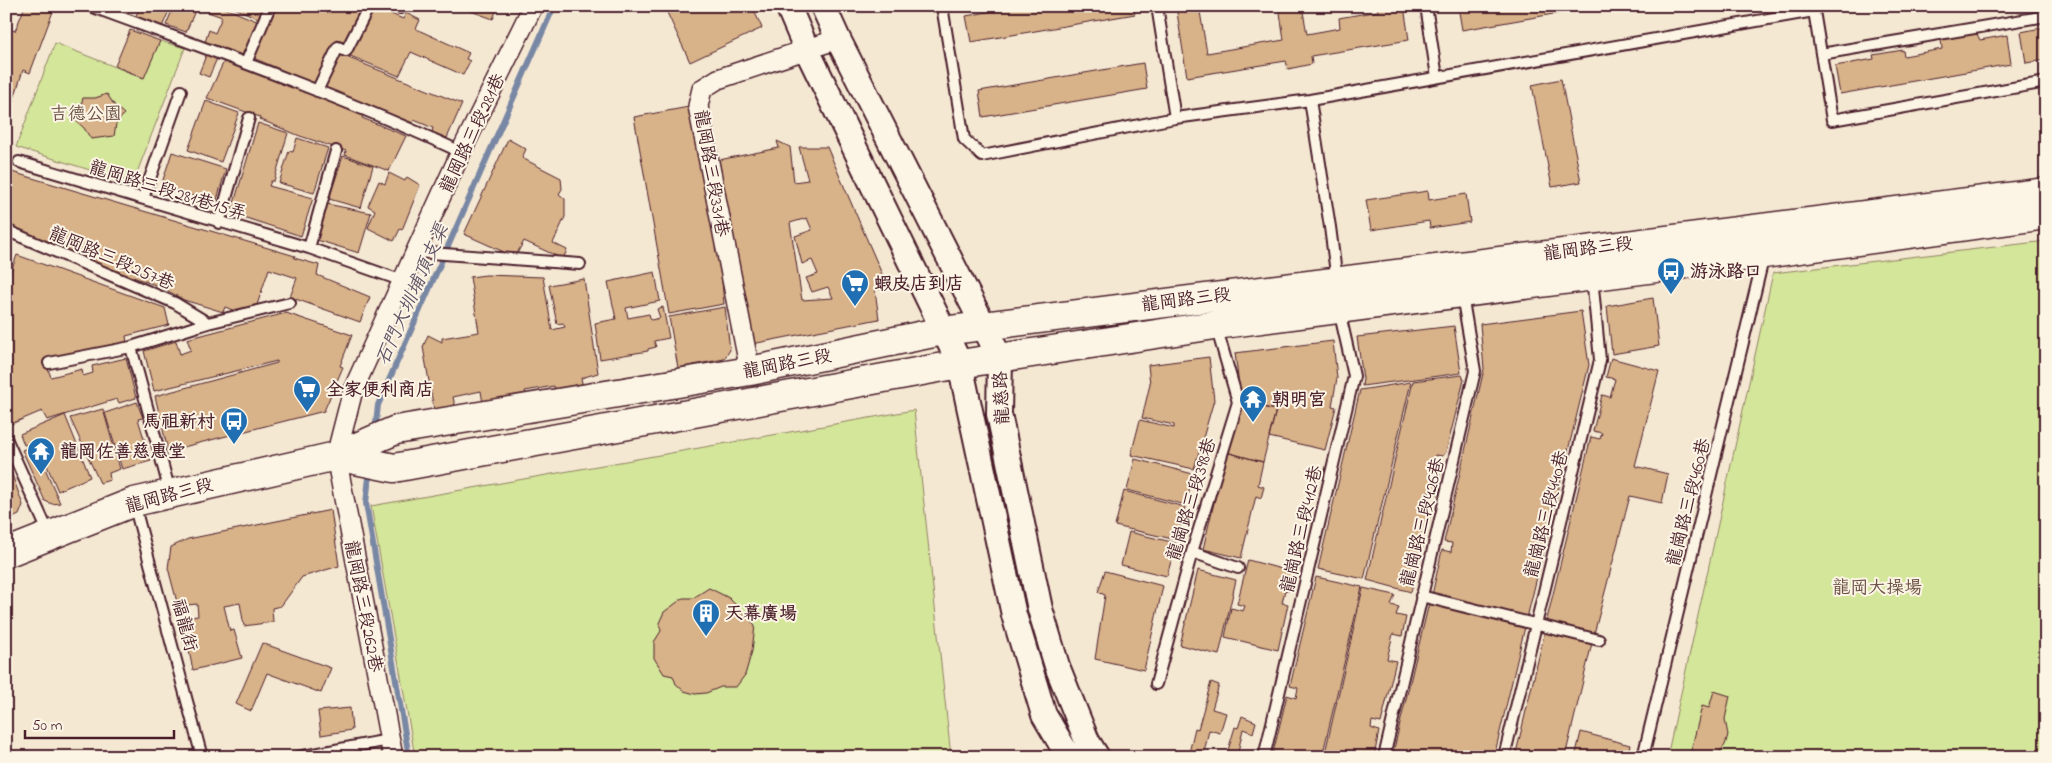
<svg xmlns="http://www.w3.org/2000/svg" width="2052" height="763" font-family="'Indie Flower','LXGW WenKai TC',sans-serif">
<style>
.green{fill:#d4e69a;stroke:#8f8262}
.lines{fill:none;stroke-linecap:round;stroke-linejoin:round}
.stream{stroke:#7887a4;stroke-width:6}
.building{fill:#d8b289;stroke:#4a1f2b;fill-rule:evenodd}
.service-casing{stroke:#4a1f2b;stroke-width:14}
.minor-casing{stroke:#4a1f2b;stroke-width:22}
.tertiary-casing{stroke:#4a1f2b;stroke-width:28}
.secondary-casing{stroke:#4a1f2b;stroke-width:31}
.service{stroke:#fcf5e5;stroke-width:10}
.minor{stroke:#fcf5e5;stroke-width:19}
.tertiary{stroke:#fcf5e5;stroke-width:24}
.secondary{stroke:#fcf5e5;stroke-width:28}
.labels{text-anchor:middle;stroke-width:4;stroke-linejoin:round;paint-order:stroke}
.park-label{font-size:18px;fill:#6c5147;stroke:#fcf5e5}
.street-label{font-size:18px;fill:#4a1f2b;stroke:#fcf5e5}
.poi-label{font-size:18px;font-weight:bold;fill:#4a1f2b;stroke:#fcf5e5;text-anchor:start}
.water-label{font-size:19px;font-style:italic;fill:#615367;stroke:#fcf5e5}
</style>
<rect width="100%" height="100%" fill="#f5e8d3"/>
<filter id="ink" filterUnits="userSpaceOnUse"><feTurbulence type="fractalNoise" baseFrequency=".02" numOctaves="2"/><feDisplacementMap in="SourceGraphic" scale="10" xChannelSelector="R" yChannelSelector="G"/><feConvolveMatrix kernelMatrix="1 2 1 2 8 2 1 2 1" color-interpolation-filters="sRGB"/></filter>
<g filter="url(#ink)">
<path class="green" d="M160,41L185,48L136,175L122,180L16,147L55,43L143,78Z
M2046,241V757H1667L1773,273Z
M914,410L951,757H415L371,506Z"/>
<g class="lines">
<path class="stream" d="M375,432L378,405L554,6
M370,469L366,503L409,757"/>
</g>
<path class="building" d="M25,6H55L30,73L23,70L13,102L6,100V28L15,31Z
M140,6H171L162,27L136,16Z
M174,6H197L186,32L166,25Z
M211,6H220L259,22L242,55L205,42L209,30L215,33L222,17L208,12Z
M230,6H266L260,19Z
M275,6H362L346,43L337,40L316,84L253,58Z
M457,6H498L493,19Z
M664,6H752L762,28L690,62Z
M1020,6H1133L1135,14L971,42L966,16Z
M1176,6H1199L1207,53L1284,40L1279,6H1302L1307,34L1340,28L1339,18L1378,11L1377,6H1404L1409,40L1311,56L1312,64L1288,69L1286,61L1187,77Z
M1458,6H1599L1462,30Z
M375,7L403,19L406,13L420,20L416,29L469,53L466,59L470,61L463,75L411,52L399,76L348,55L364,21L367,22Z
M2046,27V60L2026,63L2021,32Z
M130,30L160,41L144,78L115,66Z
M1977,34L1980,40L2007,35L2011,64L1840,94L1835,66L1874,59L1873,55L1903,50L1904,56L1942,49L1941,39Z
M207,53L218,56L209,77L199,73Z
M339,54L462,104L447,138L432,132L433,128L414,120L413,123L323,88Z
M225,59L363,115L362,118L406,136L389,171L345,155L346,151L300,136L259,119L260,117L207,98Z
M1143,63L1147,89L983,117L979,91Z
M1561,79L1581,182L1552,187L1532,85Z
M107,94L115,106L124,114L116,124L114,136L91,139L84,128L74,119L80,109L83,98H95Z
M206,101L239,113L221,162L188,150Z
M6,104L13,106L6,129Z
M689,107L722,281L724,304L669,314L634,117Z
M258,123L288,133L274,181H271L269,186L313,198L301,236L231,213Z
M297,138L328,148L314,193L279,183L289,151L293,152Z
M508,139L526,149L522,158L561,178L562,189L559,194L565,199V217L553,243L567,250L563,259L524,241L515,257L464,234Z
M777,141L790,147L794,182L808,180L799,147H827L888,288L875,290L879,319L752,344L719,160L779,148ZM807,218L812,230L795,236L802,264L812,260L818,274L806,278L812,292L828,287L833,298L802,300L790,223Z
M172,152L226,169L216,203L161,186Z
M343,156L373,166L361,208L329,199Z
M12,172L295,256L294,258L319,265L317,275L370,297L360,322L290,297L297,278L269,269L257,305L235,311L225,307L223,312L184,300L161,287L12,234L14,226L6,223V195Z
M389,173L405,181L407,177L420,185L402,230L400,229L394,241L368,228L375,210L368,206L379,181L385,184Z
M1428,191L1429,200L1466,194L1470,222L1430,228L1429,221L1371,230L1366,200Z
M327,204L371,213L359,253L317,240Z
M17,255L165,308L169,325L126,336L127,343L46,364L51,377L82,369L83,376L93,373L92,366L126,358L136,398L119,403L117,399L47,420L42,411L11,424L6,412V285Z
M655,272L660,301L626,308L628,318L649,314L651,320L660,318L657,309L663,307L669,338L654,341L656,347L648,349V351L600,359L595,323L616,319L608,282Z
M486,275L543,277L552,330L565,327L563,323L557,324L549,285L584,279L598,373L581,378L583,387L555,393L554,386L525,391L526,395L483,404L481,391L453,397L455,406L434,410L423,347L428,335L442,342V338L479,332L470,277Z
M1653,298L1659,346L1612,354L1607,306Z
M725,307L730,350L724,359L678,368L669,317Z
M1581,311L1589,365L1527,618L1432,595L1442,550L1451,552L1452,543L1444,542L1484,369L1480,324Z
M286,313L352,335L340,366L343,367L324,411L168,451L155,396L277,363V361L154,391L144,351L176,341L180,354L191,350L187,339Z
M1454,326L1461,373L1362,386L1363,379L1357,337Z
M1333,341L1337,378L1332,406L1336,407L1325,450L1269,437L1276,410L1241,402L1235,353Z
M1209,357L1214,400L1194,469L1131,455L1140,420L1174,428V425L1142,418L1150,384L1148,365Z
M1611,358L1659,371L1635,466L1668,474L1662,503L1630,496L1594,634L1546,623L1591,437L1600,439L1602,433L1593,431L1602,395L1610,397L1615,379L1606,377Z
M1462,375L1464,380L1446,452L1443,456L1435,455L1433,466L1441,468L1436,494L1427,492L1425,501L1433,503L1411,592L1367,580L1413,381Z
M1411,382L1364,579L1318,569L1360,390Z
M137,402L143,418L138,419L151,461L122,469L105,413Z
M1238,402L1276,410L1263,462L1226,452Z
M103,409L120,469L109,473L110,480L100,483L70,418Z
M65,415L90,477L58,491L37,443L24,445L20,434Z
M35,445L60,503L52,504L45,501L22,450Z
M1226,452L1263,462L1258,485L1264,487L1261,498L1256,496L1241,558L1203,549Z
M1135,459L1193,474L1186,505L1127,490Z
M10,469L23,505L19,515L6,521V471Z
M1124,491L1185,507L1177,540L1115,526Z
M331,510L339,566L302,577L281,606L272,608L273,622L244,626L240,603L224,606L230,631L234,630L242,658L193,670L182,618L198,616L197,604L178,606L168,568L171,547L188,539Z
M1129,532L1176,543L1167,576L1121,565Z
M1248,560L1293,572L1289,591L1285,590L1282,603L1288,604L1278,650L1225,637L1231,608L1243,611L1245,606L1237,604Z
M1198,570L1236,580L1219,655L1180,645Z
M1105,571L1163,586L1144,670L1095,659L1105,595L1098,592Z
M1316,577L1362,587L1322,757H1272L1287,695L1296,698L1298,688L1290,686Z
M709,588L729,598L755,625L752,651L745,675L736,687H721L706,693L695,694L684,691L676,684L673,676L664,674L654,658V642L661,631L659,623L664,612L683,598H693Z
M1363,588L1395,595L1391,605L1399,607L1396,615L1406,617L1402,636L1393,634L1387,659L1396,661L1381,723L1372,721L1371,728L1379,731L1374,757H1324Z
M1429,603L1525,627L1494,757H1392Z
M1545,631L1592,643L1565,757H1515Z
M262,643L331,668L321,693L267,673L251,711L236,704Z
M1211,682L1219,685L1212,709L1226,713L1220,733L1209,730L1203,757H1188L1195,728L1198,729Z
M1714,691L1730,696L1725,719L1728,735L1725,745L1716,757H1701V754L1691,751L1702,706L1709,708Z
M350,708L352,730L321,735L318,711Z
M1242,716L1256,722L1253,733L1243,729L1237,757H1226L1235,727L1238,728Z
M1581,732L1630,745L1627,757H1575Z"/>
<g class="lines">
<g class="service-casing">
<path id="service" d="M90,6C215,52 341,96 461,152
M396,6L400,8
M942,6L964,139L982,156L1175,118
M1157,6L1175,118L1310,100L1814,11L1813,6
M1426,6L1437,77
M1814,11L1832,120L2046,82
M1821,54L2046,16
M246,63L270,6
M317,91L338,47L346,51L369,6
M1310,100L1330,227L1337,281
M19,162L309,248L403,281
M143,198L181,91
M219,223L249,118
M6,239L8,231L175,303L208,323
M309,248L336,151
M417,252L580,264
M131,347L170,492
M49,363L131,347L208,323L290,303
M6,438L50,536
M134,504L202,757
M1192,552L1238,568
M1421,596L1599,640
M1156,684L1192,552L1238,402L1216,326
M298,757L389,740
M1264,757L1354,376L1339,310
M1384,757L1475,371L1462,295
M1504,757L1600,360L1592,277
M1643,757L1764,255"/>
</g>
<g class="minor-casing">
<path id="minor" d="M750,371L698,106L702,89L718,79L838,39
M393,757L336,456L353,390L461,152L533,6"/>
</g>
<g class="tertiary-casing">
<path id="tertiary" d="M788,6L806,48L960,364L1014,615L1044,715L1069,757
M823,6L838,39L1000,358L999,414L1040,609L1057,666L1087,741L1097,757"/>
</g>
<g class="secondary-casing">
<path id="secondary" d="M336,456L394,468L960,364L1215,325L1764,254L2046,215
M6,553L134,502L336,456L396,430L750,371L943,331L2046,192"/>
</g>
<use href="#service" class="service"/>
<use href="#minor" class="minor"/>
<use href="#tertiary" class="tertiary"/>
<use href="#secondary" class="secondary"/>
</g>
</g>
<defs>
<g id="bus-pin" transform="scale(1.4375)"><path d="M0 17L-7.5 6A9.5 9.5 0 1 1 7.5 6Z" fill="#1f6fb2" stroke="#fcf5e5"/><path d="M-5-6H5V4H4V6H2V4H-2V6H-4V4H-5ZM-3.5-4V0h7V-4ZM-3.5 1.2v1.5H-2V1.2ZM2 1.2v1.5H3.5V1.2Z" fill="#fff"/></g>
<g id="supermarket-pin" transform="scale(1.4375)"><path d="M0 17L-7.5 6A9.5 9.5 0 1 1 7.5 6Z" fill="#1f6fb2" stroke="#fcf5e5"/><path d="M-6-5.5h2.5l.6 2H6L4.5 2H-2.5L-4.4-4H-6ZM-1.5 3.2a1.3 1.3 0 1 0 .1 0ZM3 3.2a1.3 1.3 0 1 0 .1 0Z" fill="#fff"/></g>
<g id="temple-pin" transform="scale(1.4375)"><path d="M0 17L-7.5 6A9.5 9.5 0 1 1 7.5 6Z" fill="#1f6fb2" stroke="#fcf5e5"/><path d="M0-6L5-2H3V0L6.5 2.5H4V6H1.5V3h-3V6H-4V2.5H-6.5L-3 0V-2H-5Z" fill="#fff"/></g>
<g id="building-pin" transform="scale(1.4375)"><path d="M0 17L-7.5 6A9.5 9.5 0 1 1 7.5 6Z" fill="#1f6fb2" stroke="#fcf5e5"/><path d="M-4-6H4V6H1V3H-1V6H-4ZM-2.5-4.3h1.7v1.8h-1.7ZM.8-4.3h1.7v1.8H.8ZM-2.5-1h1.7V.8h-1.7ZM.8-1h1.7V.8H.8Z" fill="#fff"/></g>
</defs>
<g fill-rule="evenodd">
<use href="#bus-pin" x="1671" y="271"/>
<use href="#supermarket-pin" x="855" y="283"/>
<use href="#supermarket-pin" x="307" y="389"/>
<use href="#temple-pin" x="1253" y="399"/>
<use href="#bus-pin" x="234" y="421"/>
<use href="#temple-pin" x="41" y="451"/>
<use href="#building-pin" x="706" y="613"/>
</g>
<g class="labels">
<g class="park-label">
<text x="86" y="119">吉德公園</text>
<text x="1877" y="593">龍岡大操場</text>
</g>
<g class="street-label">
<text transform="translate(472 133) rotate(-65)" y="6">龍岡路三段281巷</text>
<text transform="translate(712 173) rotate(80)" y="6">龍岡路三段331巷</text>
<text transform="translate(168 190) rotate(17)" y="6">龍岡路三段281巷15弄</text>
<text transform="translate(1588 248) rotate(-7)" y="6">龍岡路三段</text>
<text transform="translate(112 258) rotate(23)" y="6">龍岡路三段257巷</text>
<text transform="translate(1186 299) rotate(-7)" y="6">龍岡路三段</text>
<text transform="translate(787 363) rotate(-11)" y="6">龍岡路三段</text>
<text transform="translate(1001 398) rotate(-93)" y="6">龍慈路</text>
<text transform="translate(169 495) rotate(-15)" y="6">龍岡路三段</text>
<text transform="translate(1191 499) rotate(-73)" y="6">龍崗路三段398巷</text>
<text transform="translate(1688 502) rotate(-76)" y="6">龍崗路三段460巷</text>
<text transform="translate(1546 514) rotate(-76)" y="6">龍崗路三段440巷</text>
<text transform="translate(1422 522) rotate(-76)" y="6">龍崗路三段426巷</text>
<text transform="translate(1301 529) rotate(-77)" y="6">龍崗路三段412巷</text>
<text transform="translate(364 606) rotate(79)" y="6">龍岡路三段262巷</text>
<text transform="translate(185 625) rotate(75)" y="6">福龍街</text>
</g>
<g class="poi-label">
<text x="1690" y="277">游泳路口</text>
<text x="874" y="289">蝦皮店到店</text>
<text x="326" y="395">全家便利商店</text>
<text x="1272" y="405">朝明宮</text>
<text x="215" y="427" text-anchor="end">馬祖新村</text>
<text x="60" y="457">龍岡佐善慈惠堂</text>
<text x="725" y="619">天幕廣場</text>
</g>
<g class="water-label">
<text transform="translate(411 294) rotate(-66)" y="7">石門大圳埔頂支渠</text>
</g>
</g>
<rect width="2052" height="763" fill="none" stroke="#fcf5e5" stroke-width="25"/>
<rect x="12" y="12" width="2027" height="738" fill="none" stroke="#4a1f2b" stroke-width="2" filter="url(#ink)"/>
<path d="M25 730v8h149v-8" fill="none" stroke="#4a1f2b" stroke-width="2.5"/>
<text x="32" y="730" font-size="15" fill="#4a1f2b" stroke="#fcf5e5" stroke-width="4" paint-order="stroke">50 m</text>
</svg>
